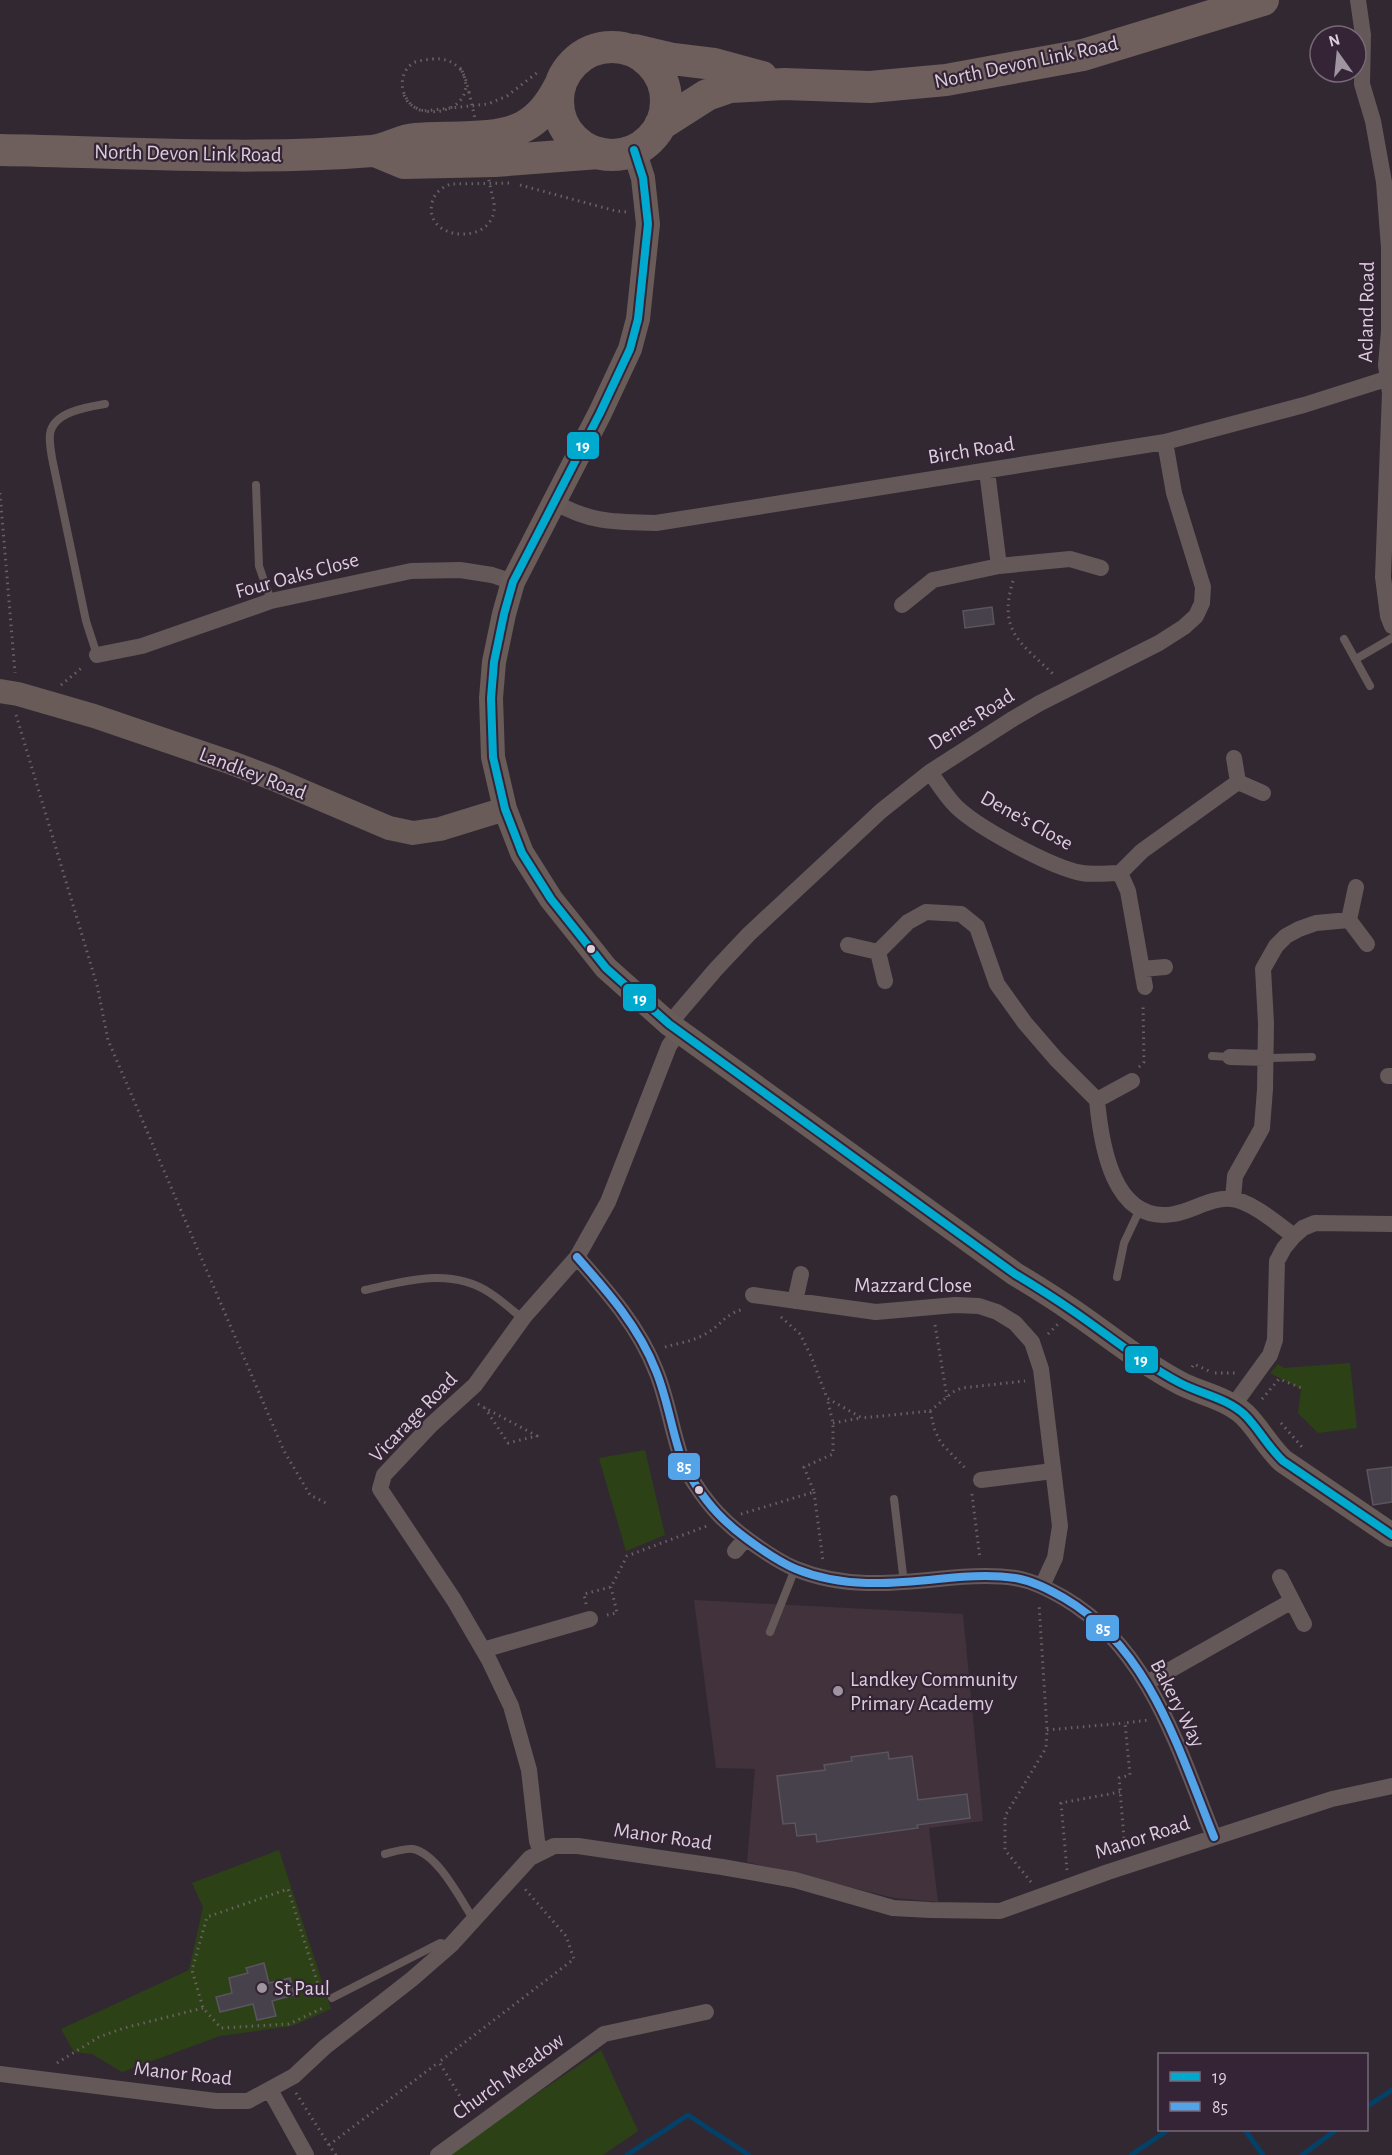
<svg xmlns="http://www.w3.org/2000/svg" width="1392" height="2155" font-family="'Alegreya Sans',sans-serif">
<style>
.education{fill:#42323c}
.green{fill:#2d4116}
.lines{fill:none;stroke-linecap:round;stroke-linejoin:round}
.stream{stroke:#044169;stroke-width:5}
.building{fill:#47414b;stroke:#5a555f;stroke-width:1.5}
.path{stroke:#6b6162;stroke-width:3;stroke-dasharray:1.5 4.5;stroke-linecap:butt}
.lane{stroke:#645858;stroke-width:8}
.street{stroke:#645858;stroke-width:16}
.secondary{stroke:#695b58;stroke-width:24}
.highway{stroke:#6e5e5c;stroke-width:32}
.path-bridge{stroke:#6b6162;stroke-width:3;stroke-dasharray:1.5 4.5;stroke-linecap:butt}
.bus-1-casing{stroke:#352436;stroke-width:12}
.bus-2-casing{stroke:#352436;stroke-width:12}
.bus-1{stroke:#00a9ce;stroke-width:8}
.bus-2{stroke:#53a3e8;stroke-width:8}
.bus-dot{fill:#d9ceda;stroke:#352436;stroke-width:2}
.poi-dot{fill:#9f949f;stroke:#352436;stroke-width:2}
.labels{text-anchor:middle;stroke-width:4.5;stroke-linejoin:round;paint-order:stroke}
.street-label{font-size:21px;fill:#d9ceda;stroke:#352436}
.poi-label{font-size:21px;fill:#d9ceda;stroke:#352436;text-anchor:start}
.line-badge{stroke:#352436;stroke-width:2}
.badge-label{font-size:16px;text-anchor:middle;font-weight:bold;fill:#fff}
</style>
<rect width="100%" height="100%" fill="#322832"/>
<path class="education" d="M694,1600L963,1614L983,1821L929,1828L938,1902L894,1898L747,1862L755,1769L716,1768Z"/>
<path class="green" d="M1350,1363L1357,1428L1318,1433L1298,1413L1301,1389L1270,1373L1278,1364L1284,1368Z
M645,1450L665,1535L626,1551L599,1458Z
M279,1850L331,2009L292,2026L220,2036L122,2072L92,2054L74,2052L61,2029L189,1970L203,1907L192,1883Z
M601,2050L638,2131L603,2155H447Z"/>
<g class="lines">
<path class="stream" d="M1366,2107L1392,2090
M1245,2130L1263,2155
M627,2155L688,2115L749,2155
M1131,2155L1168,2130
M1302,2155L1336,2130"/>
</g>
<path class="building" d="M992,607L994,624L965,628L963,611Z
M1392,1467V1502L1373,1505L1367,1470Z
M888,1752L889,1759L912,1756L918,1800L967,1794L970,1818L917,1825L918,1828L817,1842L816,1834L797,1836L795,1823L783,1824L777,1776L825,1770L824,1765L852,1761L851,1757Z
M264,1963L269,1983L290,1978L294,1995L272,2001L276,2016L257,2020L253,2004L220,2012L216,1997L232,1993L229,1978L248,1973L246,1968Z"/>
<g class="lines">
<path class="path" d="M563,62L579,57
M460,69L465,77L469,92
M461,69C451,61 445,58 432,59C426,60 419,60 413,63C394,76 402,106 423,111L488,104L507,96L538,72
M520,185L616,211L627,212
M0,493L15,673
M1013,581C997,633 1023,644 1055,676
M61,685L84,666
M16,715L97,985L108,1040L284,1451L310,1495L328,1504
M1139,1067L1144,1062L1143,1004
M781,1317L800,1334L811,1356L827,1398L862,1418L930,1411L935,1431L941,1443L967,1470
M935,1325L947,1397
M1048,1334L1058,1324
M665,1347C679,1343 695,1341 707,1333C722,1324 725,1314 744,1309
M1192,1367L1194,1364L1209,1371
M1215,1373H1236
M1262,1399L1279,1379L1304,1389
M478,1404L485,1408L537,1436L508,1443L485,1408
M930,1411L953,1392L962,1388L1025,1381
M833,1423L861,1418
M1281,1423L1302,1447
M814,1492L823,1561
M972,1494L980,1559
M741,1514L814,1492L804,1467L833,1454V1423L827,1398
M586,1604L584,1594L611,1587L627,1556L707,1526
M607,1615L617,1613L611,1587
M1047,1730L1125,1723
M1125,1850L1119,1778L1130,1775L1125,1723L1148,1720
M1067,1870L1061,1803L1120,1792
M1031,1882L1005,1850V1816L1046,1748L1047,1730L1039,1604
M321,1994L288,1889L207,1917L192,1970L203,2008L221,2028L289,2024L325,2007
M57,2063L99,2037L124,2028L203,2008
M296,2093L329,2145
M469,2111L439,2062L574,1959L566,1936L525,1889
M336,2155L329,2145L439,2062"/>
<path class="lane" d="M256,485L259,566L271,601
M1344,639L1370,686
M97,655L86,621L52,458C51,451 49,442 50,434C53,412 87,407 105,404
M1356,659L1392,638
M1212,1056L1230,1057
M1265,1058L1312,1057
M1117,1277L1124,1243L1139,1211
M365,1290C406,1281 451,1267 490,1293C501,1300 512,1310 523,1319
M894,1499L904,1583
M770,1632L795,1569
M385,1854C393,1852 405,1848 413,1849C438,1854 460,1899 474,1920
M332,1998L440,1943L450,1945"/>
<path class="street" d="M1358,0L1363,35L1362,84L1373,121L1384,182L1389,248V331L1386,365L1390,393L1383,577L1388,616L1392,626
M987,471L999,566
M554,502C591,523 615,522 656,523L1165,442L1304,405L1392,377
M902,605L933,580L999,566L1070,559L1101,568
M97,655L142,646L271,601L411,571L460,570L492,575L513,582
M930,772C937,782 944,793 952,802C971,825 1053,868 1082,873C1094,875 1108,873 1120,873L1128,891L1145,987
M1238,782L1263,793
M1120,873L1142,851L1238,782L1234,758
M1356,887L1349,920L1367,944
M848,945L878,952L885,981
M878,952L908,922L926,912L961,914L977,927L997,984L1025,1023L1056,1059L1097,1100
M1142,969L1165,967
M669,1024L716,969L749,934L881,811L930,772L1011,720L1040,703L1159,643L1184,627L1196,616L1202,603L1203,587L1174,493L1165,442
M1230,1057L1265,1058
M1388,1076H1392
M1132,1081L1097,1100C1101,1144 1113,1225 1174,1214C1192,1211 1212,1197 1231,1199C1250,1200 1279,1225 1294,1236
M1233,1198L1235,1176L1262,1128L1265,1089L1266,1023L1263,969L1276,946L1286,936L1299,929L1316,923L1349,920
M577,1257C607,1291 639,1327 656,1371C668,1400 672,1433 683,1463C685,1470 691,1477 695,1484C710,1507 724,1522 747,1539C762,1550 779,1562 796,1569C842,1588 891,1584 938,1579C964,1576 990,1574 1015,1578C1033,1581 1048,1589 1064,1598C1150,1648 1179,1751 1214,1837
M753,1295L876,1312L955,1305L979,1306L997,1312L1015,1323L1032,1342L1041,1369L1060,1526L1055,1558L1042,1586
M795,1301L801,1274
M1233,1406L1270,1355L1275,1340L1277,1261L1284,1248L1294,1236L1303,1228L1315,1223L1392,1224
M981,1480L1053,1471
M735,1551L746,1538
M1280,1577L1304,1624
M483,1650L590,1619
M1147,1683L1292,1601
M541,1852L537,1841L529,1770L511,1706L489,1660L454,1600L380,1489L384,1475L431,1425L475,1385L524,1317L577,1257L608,1202L669,1046L679,1031
M0,2074L216,2101H248L294,2076L325,2047L412,1979L451,1945L530,1858L554,1846H578L722,1867L795,1880L893,1908L930,1910L1000,1911L1108,1872L1332,1799L1392,1786
M270,2090L306,2155
M438,2155L604,2034L706,2012"/>
<path class="secondary" d="M634,150L643,178L648,224L638,319L630,349L600,413L513,582L504,614L494,662L491,698L493,757L505,809L522,853L551,899L606,968L669,1024L1015,1274C1035,1286 1054,1298 1073,1311C1108,1335 1142,1363 1180,1383C1201,1394 1227,1398 1245,1415C1259,1429 1268,1447 1283,1461L1392,1535
M0,691L18,694L94,716L232,763L274,779L389,828L413,833L440,829L505,809"/>
<path class="highway" d="M558 101a54 54 0 1 1 108 0a54 54 0 1 1-108 0Z
M635,50L673,59L714,64L762,77
M660,125L707,95L730,87L784,84L870,87L946,80L1083,55L1263,0
M0,150C124,152 248,161 372,151C387,150 400,140 415,139C446,136 496,141 523,127C540,118 550,104 559,87
M375,151L404,163L495,161L599,153"/>
<path class="path-bridge" d="M469,92L494,203C499,246 423,243 432,203C434,193 442,187 451,184L513,183
M404,95C416,126 484,112 461,69"/>
<g class="bus-1-casing">
<path id="bus-1" d="M634,150L643,178L648,224L638,319L630,349L600,413L513,582L504,614L494,662L491,698L493,757L505,809L522,853L551,899L606,968L669,1024L1015,1274C1035,1286 1054,1298 1073,1311C1108,1335 1142,1363 1180,1383C1201,1394 1227,1398 1245,1415C1259,1429 1268,1447 1283,1461L1392,1535"/>
</g>
<g class="bus-2-casing">
<path id="bus-2" d="M577,1257C607,1291 639,1327 656,1371C668,1400 672,1433 683,1463C685,1470 691,1477 695,1484C710,1507 724,1522 747,1539C762,1550 779,1562 796,1569C842,1588 891,1584 938,1579C964,1576 990,1574 1015,1578C1033,1581 1048,1589 1064,1598C1150,1648 1179,1751 1214,1837"/>
</g>
<use href="#bus-1" class="bus-1"/>
<use href="#bus-2" class="bus-2"/>
</g>
<g class="bus-dot">
<circle cx="591" cy="949" r="5"/>
<circle cx="699" cy="1490" r="5"/>
</g>
<g class="poi-dot">
<circle cx="838" cy="1691" r="6"/>
<circle cx="262" cy="1988" r="6"/>
</g>
<g class="labels">
<g class="street-label">
<text transform="translate(1026 62) rotate(-12)" y="7">North Devon Link Road</text>
<text transform="translate(188 153) rotate(1)" y="7">North Devon Link Road</text>
<text transform="translate(1366 312) rotate(-89)" y="7">Acland Road</text>
<text transform="translate(971 450) rotate(-9)" y="7">Birch Road</text>
<text transform="translate(297 575) rotate(-15)" y="7">Four Oaks Close</text>
<text transform="translate(971 719) rotate(-32)" y="7">Denes Road</text>
<text transform="translate(253 773) rotate(21)" y="7">Landkey Road</text>
<text transform="translate(1027 820) rotate(29)" y="7">Dene's Close</text>
<text x="913" y="1292">Mazzard Close</text>
<text transform="translate(413 1417) rotate(-46)" y="7">Vicarage Road</text>
<text transform="translate(1178 1703) rotate(63)" y="7">Bakery Way</text>
<text transform="translate(663 1836) rotate(8)" y="7">Manor Road</text>
<text transform="translate(1142 1837) rotate(-18)" y="7">Manor Road</text>
<text transform="translate(183 2073) rotate(6)" y="7">Manor Road</text>
<text transform="translate(508 2076) rotate(-36)" y="7">Church Meadow</text>
</g>
<g class="poi-label">
<text x="850" y="1686">Landkey Community<tspan x="850" dy="24">Primary Academy</tspan></text>
<text x="274" y="1995">St Paul</text>
</g>
</g>
<g class="line-badge">
<rect x="566" y="431" width="34" height="29" rx="6" fill="#00a9ce"/>
<rect x="622" y="983" width="35" height="29" rx="6" fill="#00a9ce"/>
<rect x="1124" y="1345" width="35" height="29" rx="6" fill="#00a9ce"/>
<rect x="667" y="1452" width="34" height="29" rx="6" fill="#53a3e8"/>
<rect x="1085" y="1614" width="35" height="28" rx="6" fill="#53a3e8"/>
</g>
<g class="badge-label">
<text x="583" y="451">19</text>
<text x="640" y="1004">19</text>
<text x="1141" y="1365">19</text>
<text x="684" y="1472">85</text>
<text x="1103" y="1634">85</text>
</g>
<rect x="1158" y="2053" width="210" height="78" fill="#352436" stroke="#776878" stroke-width="1.5"/>
<rect x="1170" y="2072" width="30" height="9" fill="#00a9ce" stroke="#776878" stroke-width="1.5"/>
<text x="1212" y="2083" font-size="18" fill="#d9ceda">19</text>
<rect x="1170" y="2102" width="30" height="9" fill="#53a3e8" stroke="#776878" stroke-width="1.5"/>
<text x="1212" y="2113" font-size="18" fill="#d9ceda">85</text>
<g transform="translate(1338 54) rotate(345)"><circle r="28" fill="#352436" stroke="#776878" stroke-width="1.5"/>
<path d="M0-4.5L10 22L0 15L-10 22Z" fill="#9f949f"/>
<text y="-9" font-size="16" font-weight="bold" text-anchor="middle" fill="#d9ceda">N</text>
</g>
</svg>
